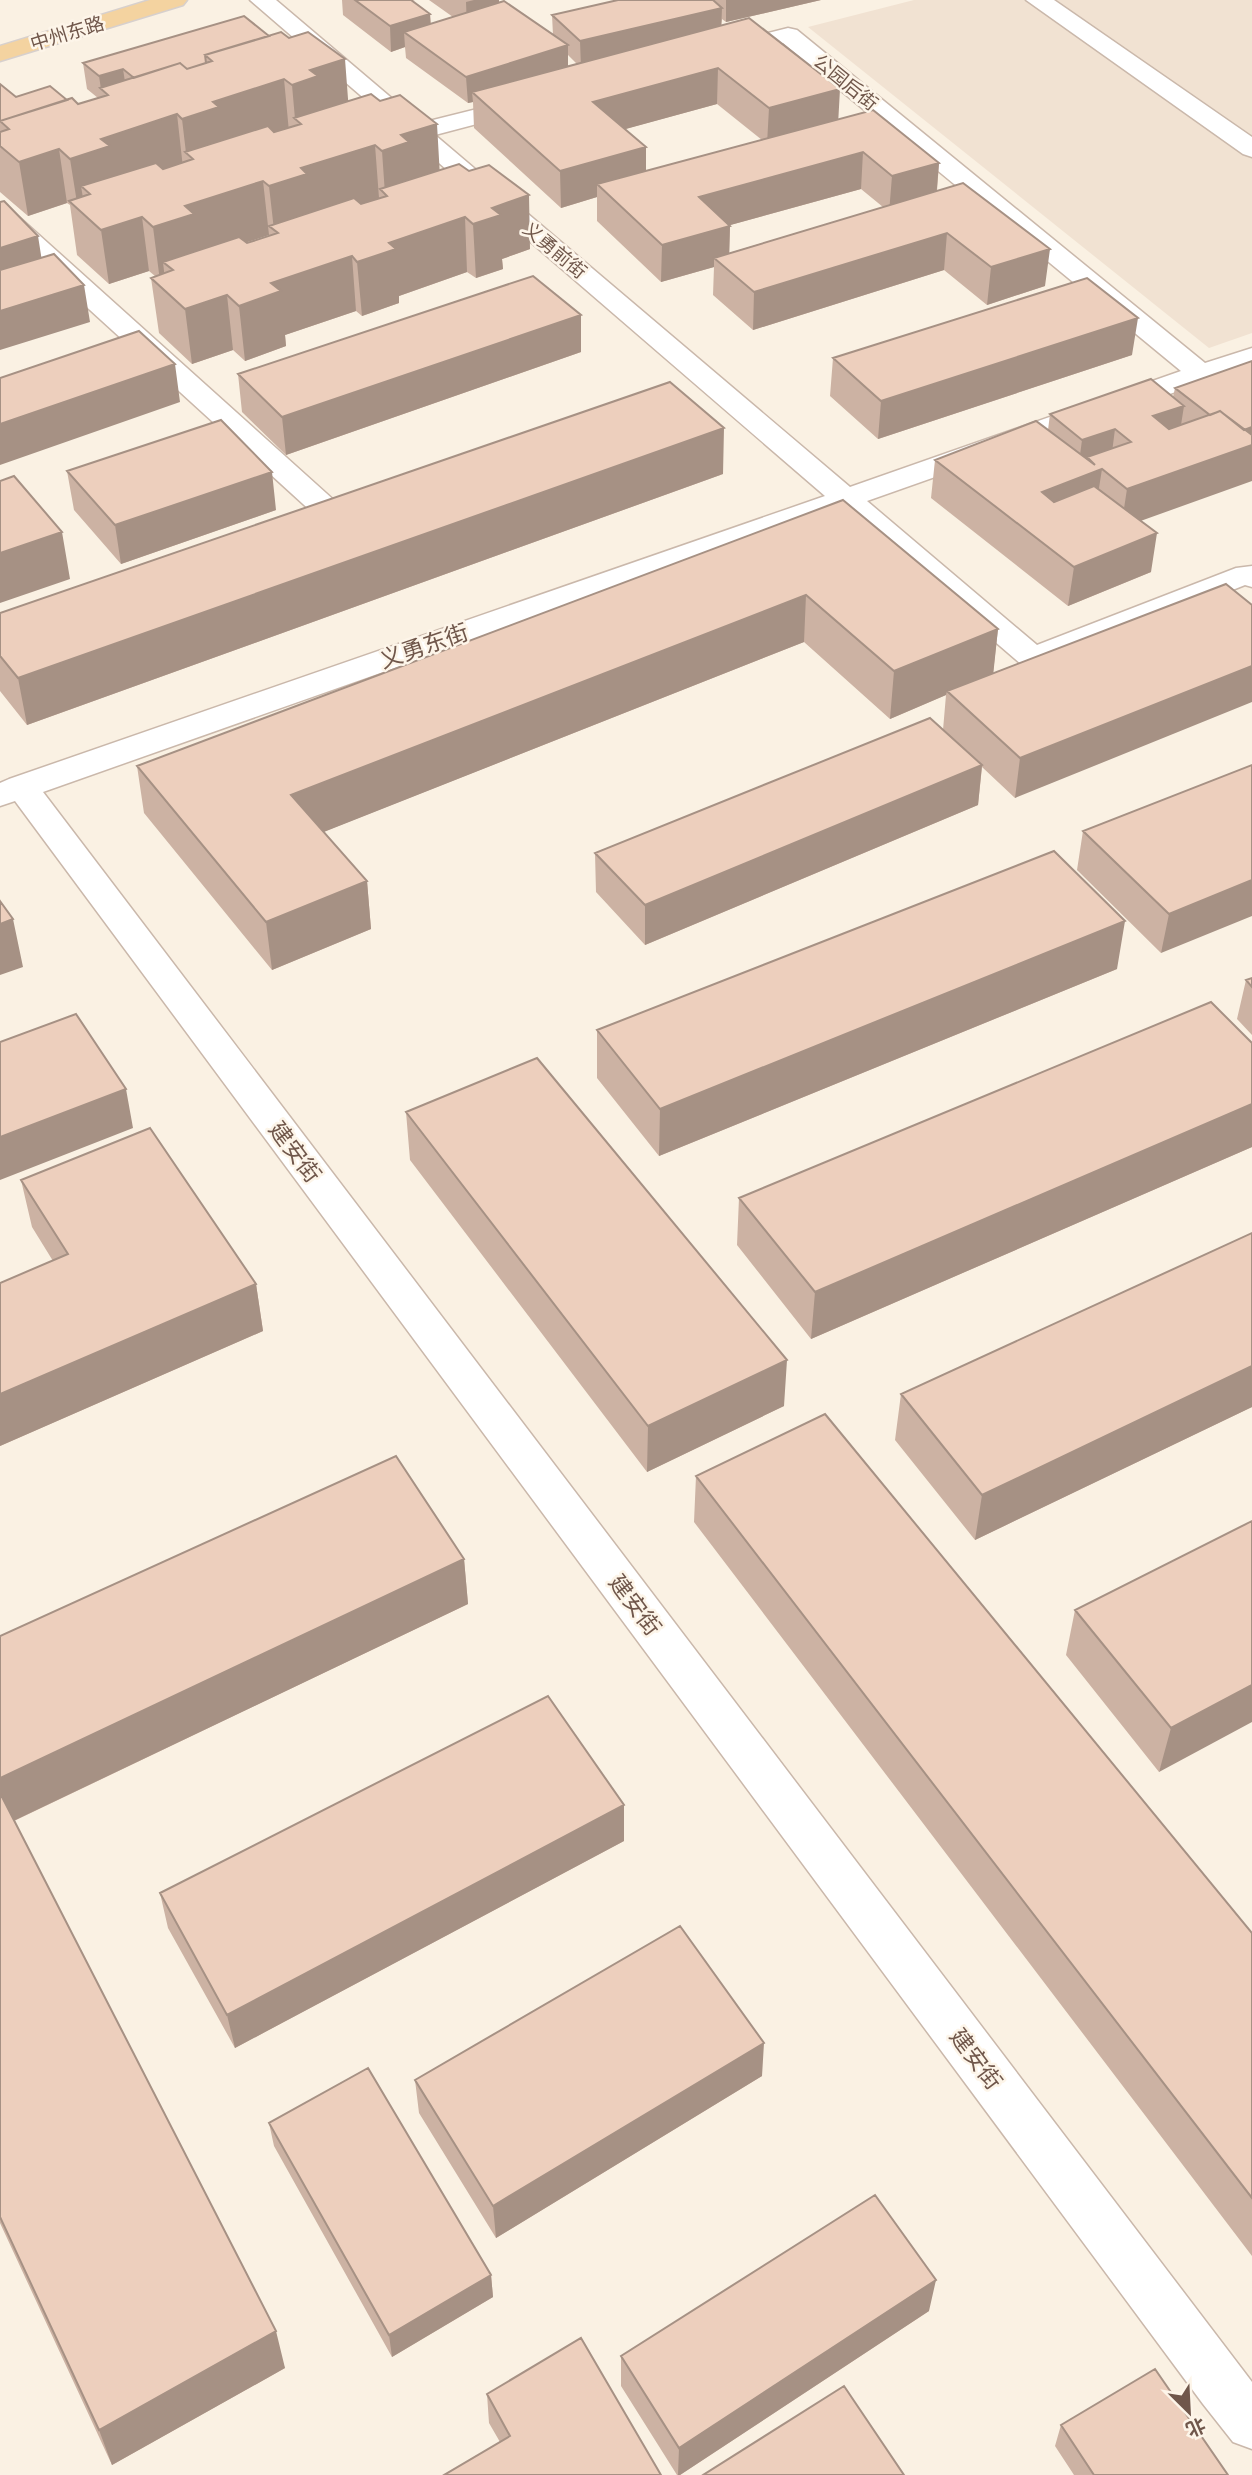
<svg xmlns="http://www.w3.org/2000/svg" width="1252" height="2475" font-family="'Exo 2','Noto Sans SC',sans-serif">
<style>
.residential{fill:#f1e2d2}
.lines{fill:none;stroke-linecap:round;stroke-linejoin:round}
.minor-casing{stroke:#cab8ab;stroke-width:3}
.major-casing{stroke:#d7d0cd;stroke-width:3}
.minor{fill:#fff;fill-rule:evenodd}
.major{fill:#f4d3a0;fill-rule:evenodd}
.wall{fill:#ccb2a3;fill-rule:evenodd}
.shaded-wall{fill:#a69184;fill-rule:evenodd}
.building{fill:#edcfbd;stroke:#a69184;stroke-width:2}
.labels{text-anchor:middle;stroke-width:5;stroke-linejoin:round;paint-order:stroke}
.far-street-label{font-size:19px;fill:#70574b;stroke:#fdf5e9}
.street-label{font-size:23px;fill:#70574b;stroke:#fdf5e9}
</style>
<rect width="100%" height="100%" fill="#faf1e3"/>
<path class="residential" d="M914,0H1252V333L1209,348L808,27Z"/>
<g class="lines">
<g class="minor-casing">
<path id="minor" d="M250,0H276L421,123L525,97L534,99L537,104L534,109L435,135L850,487L1181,371L783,43L725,58L716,56L713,51L716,46L788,28L797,30L1205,363L1252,348V365L867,501L1037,645L1236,568L1252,566V587L1245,585L1044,665L1033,668L1022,665L842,510L43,792L1252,2382V2449L1233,2442L1203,2404L15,801L0,806V783L9,779L825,496Z
M1026,0H1054L1252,137V157L1243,154Z
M0,206L9,208L336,502L340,508L336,514L325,517L314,514L0,228Z"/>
</g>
<g class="major-casing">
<path id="major" d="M150,0H187L183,5L0,61V46Z"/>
</g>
<use href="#minor" class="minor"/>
<use href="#major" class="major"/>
</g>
<path class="wall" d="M342,0H415L412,1L430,14L431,24L453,17L429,0H499V3L553,35L552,15L618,0H821L726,22L722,19L721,26L838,119L939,163L937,191L1045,286L987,305L944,270L753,330L713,295L714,267L661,282L597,221V197L561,208L474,128L473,102L468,103L406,58L405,47L391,52L343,15ZM568,55L577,64L568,66ZM717,104L762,140L646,171V147L625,129ZM861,189L883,207L729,253L730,225Z
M244,16L348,101L440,170L530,249L502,259L503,269L476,278L467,272L399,296V303L362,316L356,311L285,335L286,346L245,361L233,350L192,364L159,333L151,278L155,276L149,271L109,284L77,255L70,205L67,203L28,216L0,192V84L16,97L78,104L98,98L87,89L83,63ZM269,235L270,236L247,243L246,242Z
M581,352L286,455L242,412L238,374Z
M1132,355L878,439L830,396L833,358Z
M1252,361L1141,521L1151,572L1068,606L931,498L935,460L1048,430L1050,414L1173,397L1175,388Z
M67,471L276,510L121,564L74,510Z
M723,474L27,725L0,691V613Z
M843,500L998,629L993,673L1226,584L1015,798L982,767L978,805L645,945L596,892L595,853L943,730L946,695L890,719L804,642L323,832L367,881L371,929L272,970L144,813L137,766Z
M1252,765L1161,953L1077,870L1083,831Z
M1117,969L659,1156L597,1078V1030Z
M1252,978V1035L1237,1019L1246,980Z
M1252,1043V1147L811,1339L737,1245L739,1198Z
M406,1112L784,1406L647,1472L410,1160Z
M21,1180L256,1284L263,1331L0,1446V1283L53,1261L32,1227Z
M1252,1233V1407L975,1540L895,1440L901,1394Z
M696,1476L1252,1933V2256L694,1522Z
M1252,1521L1159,1772L1066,1655L1075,1610Z
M464,1559L468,1604L14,1821L285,2368L112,2465L0,2223V1636Z
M624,1841L235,2048L168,1928L160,1893Z
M762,2076L496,2238L419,2113L415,2080Z
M269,2123L491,2275L493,2297L392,2357L274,2146Z
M929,2311L680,2475H677L621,2386V2356Z
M487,2394L661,2475L500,2442L489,2423Z
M1061,2425L1228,2475H1074L1055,2446Z"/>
<path class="shaded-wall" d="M474,0H499L500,18L467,28L466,2Z
M726,0H821L726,22Z
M722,8L721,33L581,67L580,41Z
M430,14L431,39L404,32L405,47L391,52L390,26Z
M568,45V71L472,92L473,102L468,103L466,77Z
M345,59L349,112L301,124L295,119L292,85L310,70Z
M718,68L717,104L593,138V102Z
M123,69L127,95H108L101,89L99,76Z
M284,79L289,132L193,159L186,153L182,119L213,102Z
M840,89L838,125L767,144L769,108Z
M177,114L183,168L90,194L81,186L85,210L78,209L70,159L101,139Z
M437,124L440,177L387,196L385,194L382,151L401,135Z
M375,145L379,198L278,233L274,230L269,186L301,168Z
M646,147V183L597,184V197L561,208L560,171Z
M59,149L67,203L28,216L19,162Z
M863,152L861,189L698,234L699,197Z
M939,163L936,199L889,213L892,176Z
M263,181L269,235L199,258L163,262L165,280L160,281L153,227L185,206Z
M529,195L530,249L502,259L503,269L476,278L473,224L492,208Z
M142,217L149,271L109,284L101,230Z
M465,217L467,272L399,296V303L362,316L357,262L389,243Z
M730,226L729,263L714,258V267L661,282L662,245Z
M947,233L944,270L753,330L754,292Z
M38,236L44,274L0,287V248Z
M1050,249L1045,286L987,305L991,267Z
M352,256L356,311L285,335L286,346L245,361L239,306L271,283Z
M84,285L90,322L0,350V311Z
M227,295L233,350L192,364L185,309Z
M581,315V352L286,455L282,417Z
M1138,318L1132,355L878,439L881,401Z
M175,364L180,402L0,465V424Z
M1184,406L1178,444L1153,416Z
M1252,427V481L1121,528L1127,489L1234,433Z
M724,428L723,474L27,725L18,678Z
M1115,429L1110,468L1102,469L1096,507L1037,531L1042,492L1077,478L1082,440ZM1087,457L1095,465L1085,475Z
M272,472L276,510L121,564L115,525Z
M62,532L70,579L0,603V553Z
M1157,533L1151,572L1068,606L1074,567Z
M806,595L804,642L296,843L291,795Z
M998,629L993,676L947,691L946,695L890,719L894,671Z
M1252,666V702L1015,798L1020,758Z
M982,765L978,805L645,945V905Z
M1252,880V916L1161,953L1169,914Z
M367,881L371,929L272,970L266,922Z
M13,919L23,967L0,975V924Z
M1125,921L1117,969L659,1156L660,1109Z
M126,1089L133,1128L0,1180V1137Z
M1252,1104V1147L811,1339L815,1292Z
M256,1284L263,1331L0,1446V1394Z
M787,1360L784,1406L647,1472L648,1426Z
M1252,1366V1407L975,1540L982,1495Z
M464,1559L468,1604L7,1824L0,1801V1778Z
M1252,1685V1722L1159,1772L1171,1728Z
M624,1805V1841L235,2048L227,2015Z
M764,2043L762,2076L496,2238L493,2206Z
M491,2275L493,2297L392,2357L389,2335Z
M936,2280L929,2311L680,2475H678L679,2448Z
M276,2331L285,2368L112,2465L99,2430Z"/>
<path class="building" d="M355,0H411L430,14L390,26Z
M618,0H713L722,8L580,41L552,15Z
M504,1L568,45L466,77L404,32Z
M244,16L269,36L205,55L206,63L187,69L180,63L134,78L123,69L99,76L83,63Z
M749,18L840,89L769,108L718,68L593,102L646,147L560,171L472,92Z
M281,32L289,38L308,32L345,59L310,70L318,76L292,85L284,79L213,102L219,107L182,119L177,114L101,139L110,146L70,159L59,149L19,162L0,146V132L9,129L0,121L72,98L78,104L108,95L100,88L180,63L187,69L212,61L205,55Z
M0,84L16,97L50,86L67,100L0,121Z
M371,94L380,101L400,95L437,124L401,135L409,142L382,151L375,145L301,168L307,174L269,186L263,181L185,206L194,214L153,227L142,217L101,230L69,201L90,194L81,186L156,163L163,169L193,159L185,152L268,126L274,132L301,124L294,118Z
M873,110L939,163L892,176L863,152L699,197L730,226L662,245L597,184Z
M459,164L469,171L489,165L529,195L492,208L501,215L473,224L465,217L389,243L396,249L357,262L352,256L271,283L281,291L239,306L227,295L185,309L151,278L173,270L163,262L239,237L247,243L278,233L269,226L354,198L361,204L387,196L380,189Z
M963,183L1050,249L991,267L947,233L754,292L714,258Z
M4,201L38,236L0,248V202Z
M54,254L84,285L0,311V270Z
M533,276L581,315L282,417L238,374Z
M1087,278L1138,318L881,401L833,358Z
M139,331L175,364L0,424V378Z
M1252,361V427L1244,430L1220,411L1210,415L1175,388Z
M1151,379L1184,406L1153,416L1169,429L1220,411L1252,435V445L1127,489L1102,469L1042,492L1054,502L1094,486L1157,533L1074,567L935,460L1036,421L1095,465L1087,457L1131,442L1115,429L1082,440L1050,414Z
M670,382L724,428L18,678L0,656V613Z
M221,420L272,472L115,525L67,471Z
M14,476L62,532L0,553V481Z
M843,500L998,629L894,671L806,595L291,795L367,881L266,922L137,766Z
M1226,584L1252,605V666L1020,758L947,691Z
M930,718L982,765L645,905L595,853Z
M1252,765V880L1169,914L1083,831Z
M1054,851L1125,921L660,1109L597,1030Z
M0,901L13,919L0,924Z
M1252,978V987L1246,980Z
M1211,1002L1252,1043V1104L815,1292L739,1198Z
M76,1014L126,1089L0,1137V1042Z
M537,1058L787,1360L648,1426L406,1112Z
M150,1128L256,1284L0,1394V1283L68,1254L21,1180Z
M1252,1233V1366L982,1495L901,1394Z
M825,1414L1252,1933V2198L696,1476Z
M396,1456L464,1559L0,1778V1636Z
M1252,1521V1685L1171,1728L1075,1610Z
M548,1696L624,1805L227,2015L160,1893Z
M0,1793L276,2331L99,2430L0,2217Z
M680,1926L764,2043L493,2206L415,2080Z
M368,2068L491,2275L389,2335L269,2123Z
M875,2195L936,2280L679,2448L621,2356Z
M581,2338L661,2475H444L510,2436L487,2394Z
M1155,2369L1228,2475H1094L1061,2425Z
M844,2386L904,2475H703Z"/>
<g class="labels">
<g class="far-street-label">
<text transform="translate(67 33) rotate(-17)" y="7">中州东路</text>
<text transform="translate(846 82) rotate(39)" y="7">公园后街</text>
<text transform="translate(555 250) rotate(40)" y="7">义勇前街</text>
</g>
<g class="street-label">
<text transform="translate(424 646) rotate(-19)" y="8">义勇东街</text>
<text transform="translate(295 1152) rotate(53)" y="8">建安街</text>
<text transform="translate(635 1605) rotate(53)" y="8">建安街</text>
<text transform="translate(976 2059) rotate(53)" y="8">建安街</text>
</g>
</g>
<g transform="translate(1189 2412) rotate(156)" stroke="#fdf5e9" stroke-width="5" paint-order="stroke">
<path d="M0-5L12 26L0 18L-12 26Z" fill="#70574b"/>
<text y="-10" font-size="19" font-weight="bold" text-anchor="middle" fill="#70574b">北</text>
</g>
</svg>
